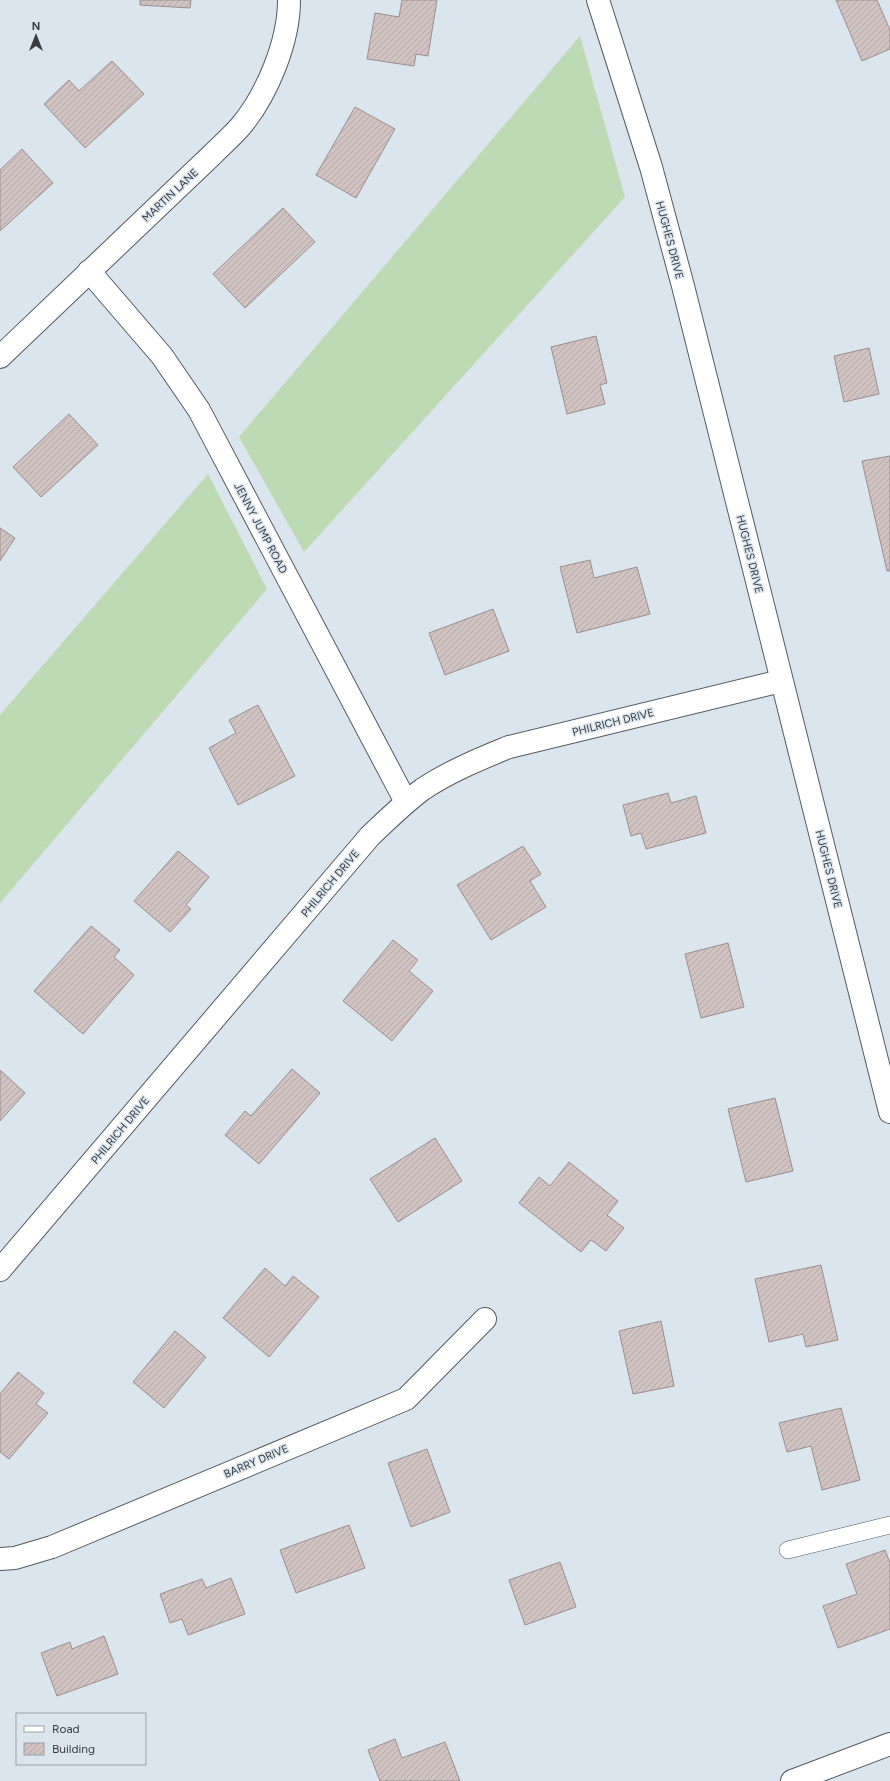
<svg xmlns="http://www.w3.org/2000/svg" width="890" height="1781" font-family="Figtree,sans-serif">
<style>
.grass{fill:#bcdab3}
.building{fill:url(#building-hatch);stroke:#9b8e8d}
.lines{fill:none;stroke-linecap:round;stroke-linejoin:round}
.service-casing{stroke:#535b63;stroke-width:18}
.minor-casing{stroke:#535b63;stroke-width:24}
.tertiary-casing{stroke:#535b63;stroke-width:24}
.secondary-casing{stroke:#535b63;stroke-width:24}
.service{stroke:#fff;stroke-width:17}
.minor{stroke:#fff;stroke-width:22}
.tertiary{stroke:#fff;stroke-width:22}
.secondary{stroke:#fff;stroke-width:22}
.labels{text-anchor:middle;stroke-width:3;stroke-linejoin:round;paint-order:stroke}
.street-label{font-size:11px;fill:#383c3f;stroke:#dbe5ee}
</style>
<defs>
<pattern id="building-hatch" width="6" height="6" patternUnits="userSpaceOnUse"><rect width="6" height="6" fill="#d0c3c2"/><path d="M-1 1l2-2M0 6l6-6M5 7l2-2" fill="none" stroke="#b3a8a8"/></pattern>
</defs>
<rect width="100%" height="100%" fill="#dbe5ee"/>
<path class="grass" d="M580,36L625,197L304,552L239,437Z
M208,474L267,589L0,903V715Z"/>
<path class="building" d="M140,0H191L190,8L140,5Z
M402,0H437L428,56L416,54L414,66L367,59L375,13L399,17Z
M836,0H877L890,30V49L862,61Z
M112,61L144,94L85,148L44,104L69,80L79,91Z
M355,107L395,129L356,198L316,175Z
M22,149L53,183L0,231V170Z
M283,208L315,242L245,308L213,274Z
M596,336L607,383L600,385L605,404L567,414L551,347Z
M869,348L879,394L844,402L834,356Z
M69,414L98,445L41,497L13,467Z
M890,456V571H887L862,461Z
M0,528L15,538L0,561Z
M590,560L594,578L637,567L650,614L577,633L560,567Z
M493,609L509,651L445,675L429,633Z
M258,705L295,776L238,805L209,748L236,733L229,720Z
M668,793L671,803L696,796L706,833L646,849L641,833L631,836L623,805Z
M523,846L541,874L530,881L546,907L491,940L457,885Z
M178,851L209,877L186,905L191,909L170,932L134,901Z
M91,926L120,950L114,957L134,975L83,1034L34,991Z
M393,940L418,960L409,971L433,991L392,1041L343,1001Z
M728,943L744,1007L701,1018L685,954Z
M292,1069L320,1093L259,1164L225,1135L245,1111L251,1116Z
M0,1070L25,1093L0,1121Z
M775,1098L793,1171L746,1182L728,1109Z
M435,1138L462,1181L398,1222L370,1179Z
M569,1162L618,1201L607,1215L624,1228L606,1251L591,1240L581,1252L519,1203L539,1177L550,1186Z
M821,1265L838,1340L806,1347L803,1334L769,1342L755,1279Z
M265,1268L285,1286L293,1276L319,1297L269,1357L223,1318Z
M661,1321L674,1386L633,1394L619,1331Z
M175,1331L206,1357L164,1408L133,1382Z
M18,1372L44,1393L36,1404L48,1413L9,1459L0,1452V1394Z
M841,1408L860,1480L822,1490L811,1446L787,1452L779,1423Z
M427,1449L450,1512L411,1527L388,1463Z
M349,1525L365,1568L296,1593L280,1550Z
M885,1550L890,1563V1629L838,1648L823,1606L857,1594L846,1564Z
M560,1562L576,1607L525,1625L509,1580Z
M231,1578L245,1614L188,1635L182,1619L170,1623L160,1594L202,1579L206,1588Z
M104,1636L118,1674L57,1696L41,1653L70,1642L72,1649Z
M395,1739L402,1758L445,1742L460,1781H380L368,1750Z"/>
<g class="lines">
<g class="service-casing">
<path id="service" d="M788,1550L890,1525"/>
</g>
<g class="minor-casing">
<path id="minor" d="M89,271L162,356L199,410L406,802
M0,357L214,153C223,144 232,136 240,127C267,95 289,42 289,0
M0,1270L370,836C387,820 404,803 423,789C450,771 480,759 509,747L781,681
M0,1559L15,1558L52,1547L406,1399L485,1319"/>
</g>
<g class="tertiary-casing">
<path id="tertiary" d="M598,0L651,167L683,286L890,1112"/>
</g>
<g class="secondary-casing">
<path id="secondary" d="M792,1781L890,1744"/>
</g>
<use href="#service" class="service"/>
<use href="#minor" class="minor"/>
<use href="#tertiary" class="tertiary"/>
<use href="#secondary" class="secondary"/>
</g>
<g class="labels">
<g class="street-label">
<text transform="translate(170 195) rotate(-43)" y="4">MARTIN LANE</text>
<text transform="translate(670 240) rotate(75)" y="4">HUGHES DRIVE</text>
<text transform="translate(261 528) rotate(62)" y="4">JENNY JUMP ROAD</text>
<text transform="translate(750 554) rotate(76)" y="4">HUGHES DRIVE</text>
<text transform="translate(613 722) rotate(-14)" y="4">PHILRICH DRIVE</text>
<text transform="translate(829 869) rotate(76)" y="4">HUGHES DRIVE</text>
<text transform="translate(330 883) rotate(-50)" y="4">PHILRICH DRIVE</text>
<text transform="translate(120 1130) rotate(-50)" y="4">PHILRICH DRIVE</text>
<text transform="translate(256 1461) rotate(-23)" y="4">BARRY DRIVE</text>
</g>
</g>
<rect x="16" y="1713" width="130" height="52" fill="#dbe5ee" stroke="#9aa1a8"/>
<rect x="24" y="1726" width="20" height="6" fill="#ffffff" stroke="#9aa1a8"/>
<text x="52" y="1733" font-size="12" fill="#383c3f">Road</text>
<rect x="24" y="1743" width="20" height="12" fill="url(#building-hatch)" stroke="#9aa1a8"/>
<text x="52" y="1753" font-size="12" fill="#383c3f">Building</text>
<g transform="translate(36 36)" stroke="#dbe5ee" stroke-width="3" paint-order="stroke">
<path d="M0-3L7 15L0 10L-7 15Z" fill="#383c3f"/>
<text y="-6" font-size="11" font-weight="bold" text-anchor="middle" fill="#383c3f">N</text>
</g>
</svg>
